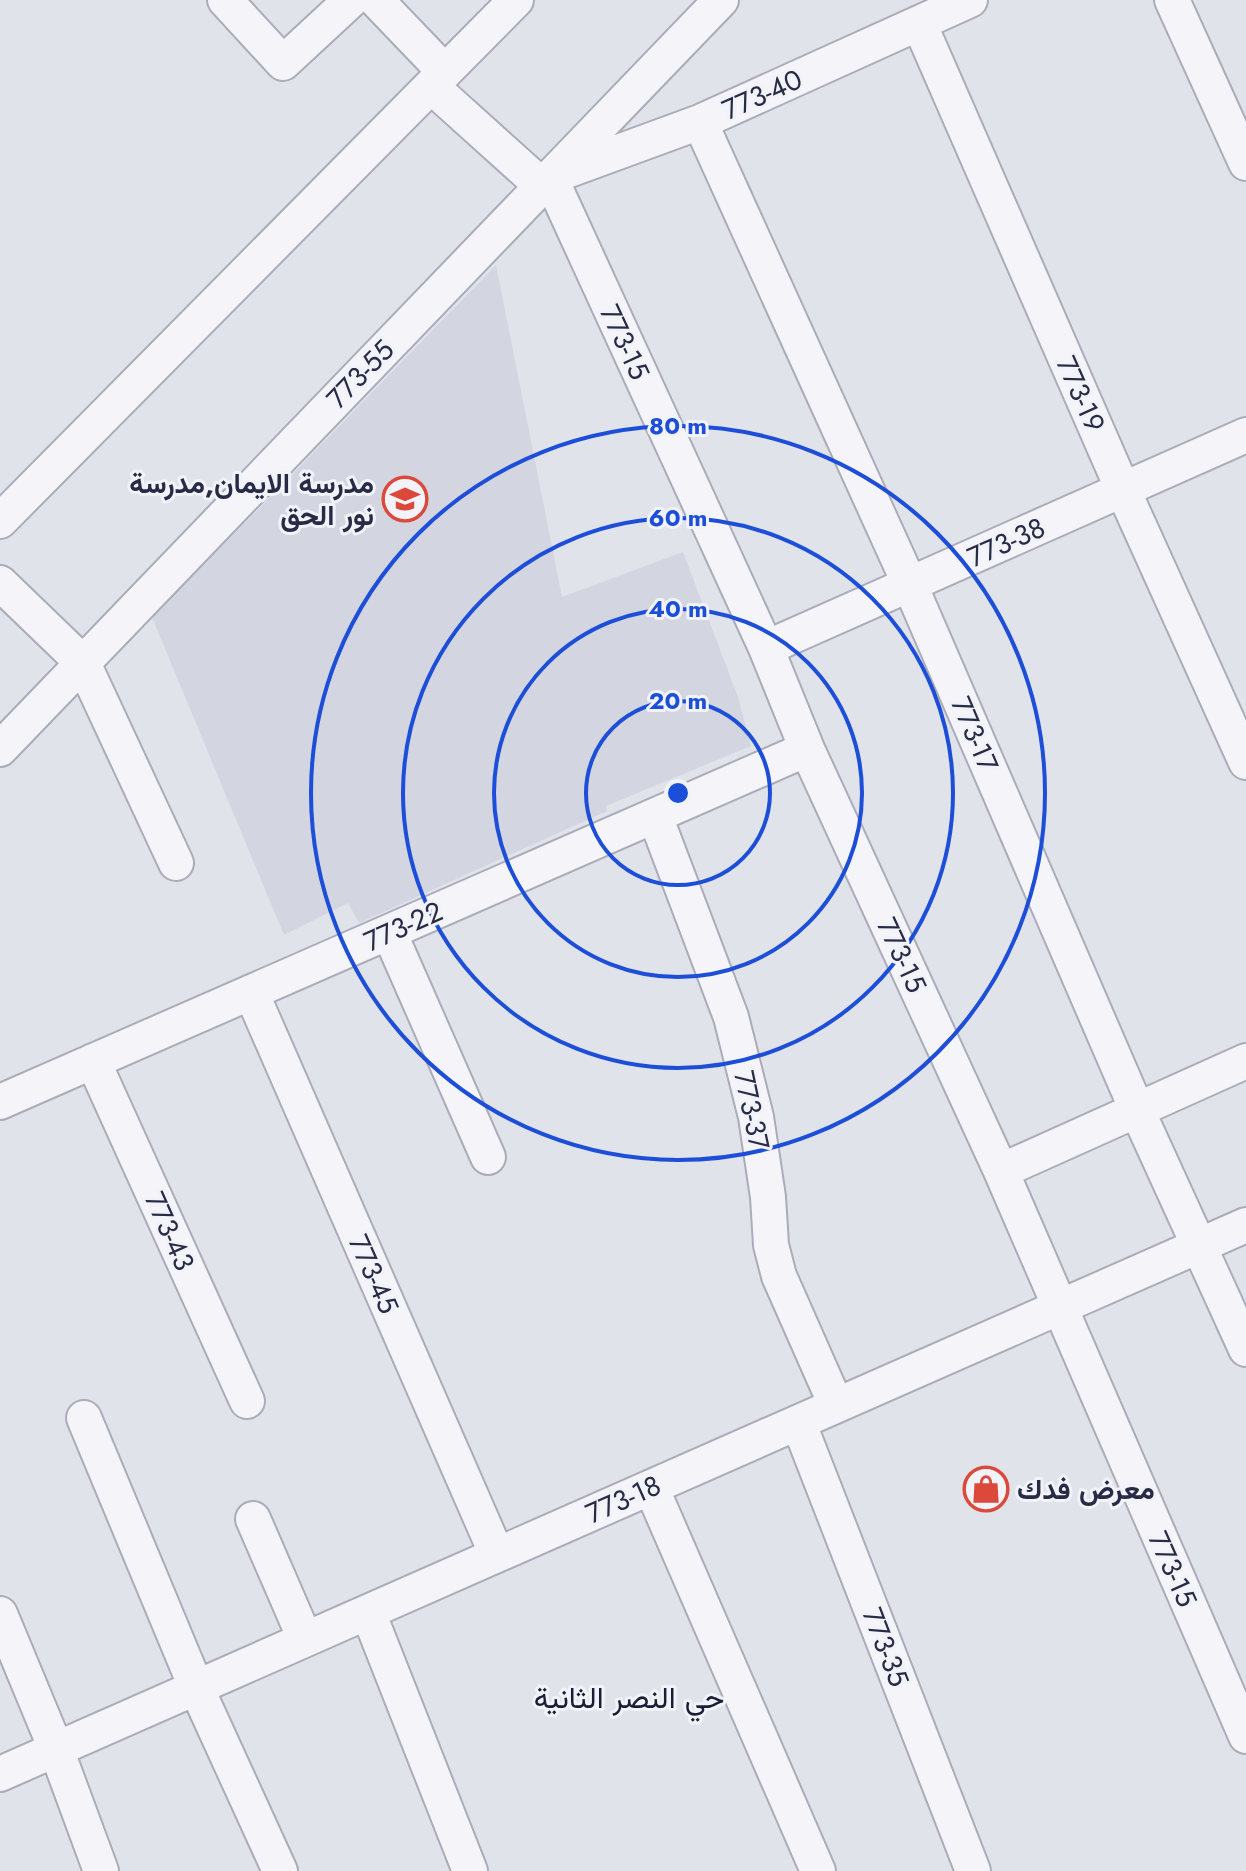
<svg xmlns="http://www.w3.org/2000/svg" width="1246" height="1871" font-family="Jost,Vazirmatn,sans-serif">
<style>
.built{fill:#d3d5e1}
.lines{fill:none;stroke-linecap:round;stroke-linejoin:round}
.street-casing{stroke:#aaacb9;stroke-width:38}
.street{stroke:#f5f5f9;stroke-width:34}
.ring{fill:none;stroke:#1d4ed8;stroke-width:4}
.labels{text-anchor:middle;stroke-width:6;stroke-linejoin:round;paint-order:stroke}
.street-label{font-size:28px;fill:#282b45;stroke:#f1f3f8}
.poi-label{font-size:28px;font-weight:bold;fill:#282b45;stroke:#f1f3f8;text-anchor:end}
.neighbourhood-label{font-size:30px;fill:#1a1d36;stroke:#f1f3f8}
.centre{fill:#1d4ed8;stroke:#f1f3f8;stroke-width:4}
.ring-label{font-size:24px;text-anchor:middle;font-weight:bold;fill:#1d4ed8;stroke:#f1f3f8;stroke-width:6;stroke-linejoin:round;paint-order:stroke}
</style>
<rect width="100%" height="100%" fill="#e1e3eb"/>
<path class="built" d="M496,265L562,597L683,552L738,697L751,746L606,806L607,811L359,923L348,903L284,935L151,615L245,523Z"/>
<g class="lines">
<g class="street-casing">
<path id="street" d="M225,0L283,63L351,0
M376,0L445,72
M970,0L700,122L550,177L766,648L807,749L1001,1171L1246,1736
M1172,0L1246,163
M919,23L1123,490L1246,762
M431,86L541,185
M700,122L910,585L1137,1110L1246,1349
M0,521L516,0
M0,583L83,663L176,863
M766,648L1246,435
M0,749L721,0
M655,816L731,1017L756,1117L768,1197L771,1245L779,1276L836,1405
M389,932L488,1157
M251,992L497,1555
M93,1061L247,1401
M0,1102L807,749
M1001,1171L1246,1061
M84,1418L196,1687L280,1871
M799,1424L973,1871
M651,1487L818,1871
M253,1519L305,1639
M368,1612L470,1871
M0,1614L56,1749L101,1871
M0,1774L1246,1225"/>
</g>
<use href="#street" class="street"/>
</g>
<g class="ring">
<circle cx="678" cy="793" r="92"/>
<circle cx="678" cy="793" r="184"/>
<circle cx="678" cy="793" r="275"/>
<circle cx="678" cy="793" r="367"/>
</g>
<defs>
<g id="school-ring" transform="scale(2.3)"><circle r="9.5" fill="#f1f3f8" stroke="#dc483a" stroke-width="1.5"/><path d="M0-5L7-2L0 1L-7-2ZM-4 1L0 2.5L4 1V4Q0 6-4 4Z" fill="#dc483a"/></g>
<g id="shop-ring" transform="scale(2.3)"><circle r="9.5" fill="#f1f3f8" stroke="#dc483a" stroke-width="1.5"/><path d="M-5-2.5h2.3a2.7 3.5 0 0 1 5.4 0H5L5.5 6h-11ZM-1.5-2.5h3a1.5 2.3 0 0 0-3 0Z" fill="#dc483a"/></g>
</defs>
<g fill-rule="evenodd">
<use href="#school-ring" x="405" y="499"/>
<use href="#shop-ring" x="986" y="1489"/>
</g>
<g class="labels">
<g class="street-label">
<text transform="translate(762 94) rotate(-24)" y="10">773-40</text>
<text transform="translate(625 342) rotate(65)" y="10">773-15</text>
<text transform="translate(360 374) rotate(-46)" y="10">773-55</text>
<text transform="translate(1081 394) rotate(66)" y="10">773-19</text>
<text transform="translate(1006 542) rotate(-24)" y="10">773-38</text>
<text transform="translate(975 734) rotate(67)" y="10">773-17</text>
<text transform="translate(403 926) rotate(-24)" y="10">773-22</text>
<text transform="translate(902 955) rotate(65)" y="10">773-15</text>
<text transform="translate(752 1110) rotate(78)" y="10">773-37</text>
<text transform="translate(170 1231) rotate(66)" y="10">773-43</text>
<text transform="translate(374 1274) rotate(66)" y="10">773-45</text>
<text transform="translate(623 1499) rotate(-24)" y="10">773-18</text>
<text transform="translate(1173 1569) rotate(66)" y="10">773-15</text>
<text transform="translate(886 1647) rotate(69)" y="10">773-35</text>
</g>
<g class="poi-label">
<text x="374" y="493">مدرسة الايمان,مدرسة<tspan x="374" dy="32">نور الحق</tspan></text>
<text x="1017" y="1499" text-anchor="start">معرض فدك</text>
</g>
<g class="neighbourhood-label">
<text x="629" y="1708">حي النصر الثانية</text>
</g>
</g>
<circle cx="678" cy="793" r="12" class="centre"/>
<g class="ring-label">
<text x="678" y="434">80 m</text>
<text x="678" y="526">60 m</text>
<text x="678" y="617">40 m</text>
<text x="678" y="709">20 m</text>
</g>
</svg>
